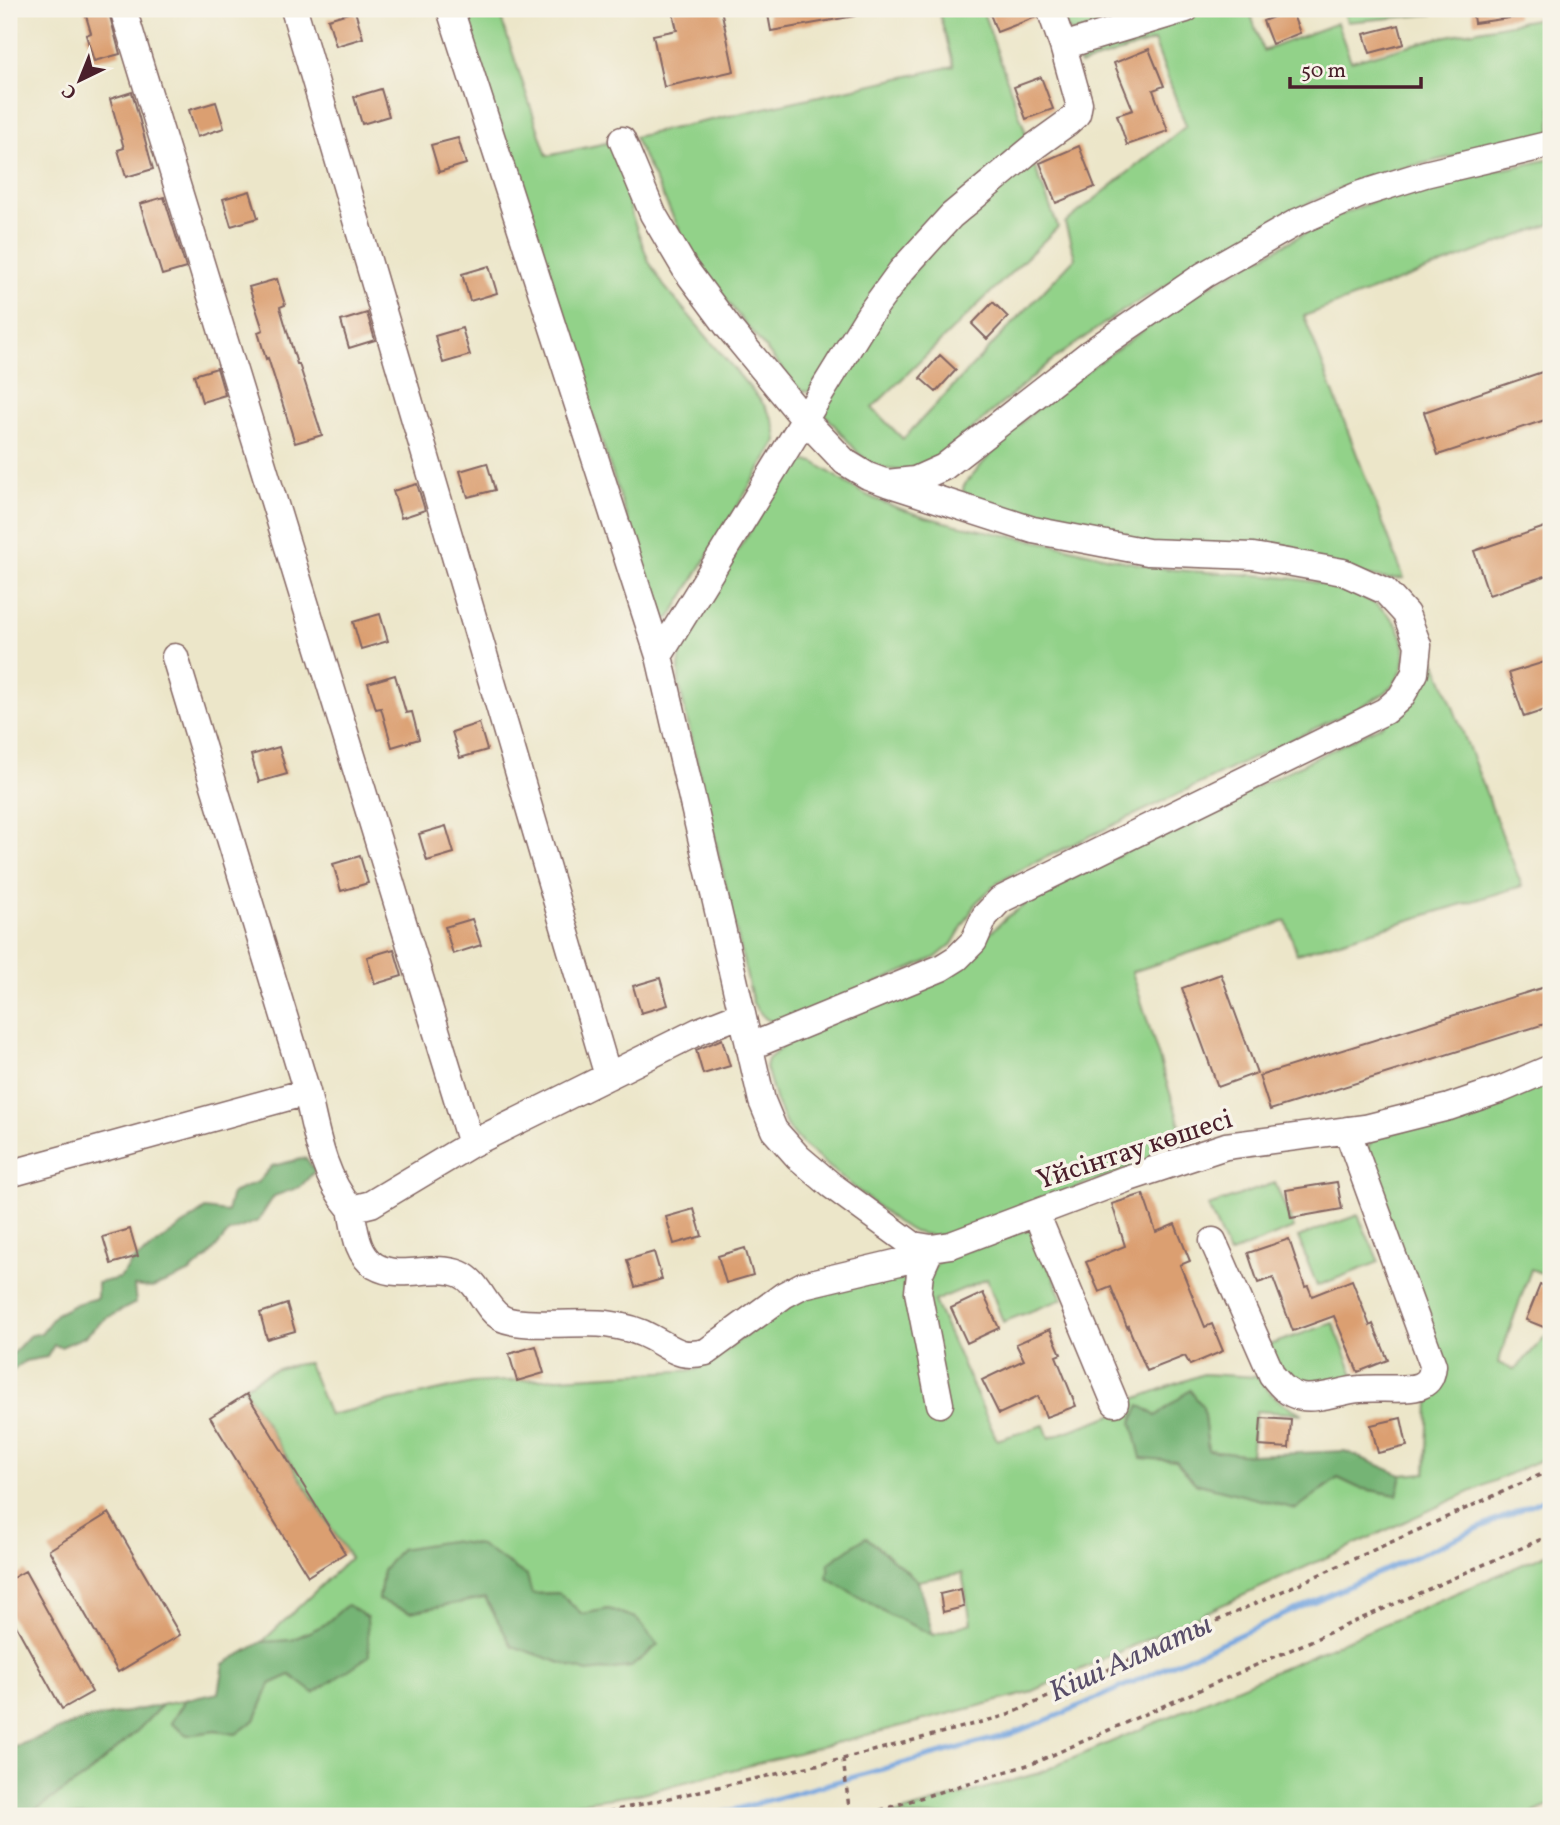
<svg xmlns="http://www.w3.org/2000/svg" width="1560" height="1825" font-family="Vollkorn,serif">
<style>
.green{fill:#92d289;stroke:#6e785a;stroke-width:2;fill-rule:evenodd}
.forest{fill:#75b475;stroke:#606a50;stroke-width:2}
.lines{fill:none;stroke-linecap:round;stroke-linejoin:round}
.stream{stroke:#75a5df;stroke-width:5}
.building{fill:#db9f71}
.minor-casing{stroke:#836562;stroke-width:29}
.path{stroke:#836562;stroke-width:3.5;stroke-dasharray:5 5;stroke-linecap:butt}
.minor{stroke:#fff;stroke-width:26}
.labels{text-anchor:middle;stroke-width:7;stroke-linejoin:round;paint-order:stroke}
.street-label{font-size:28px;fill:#4a1f2b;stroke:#f7f3e8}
.water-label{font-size:30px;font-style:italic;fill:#594e6a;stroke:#f7f3e8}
</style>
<rect width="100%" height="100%" fill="#f7f3e8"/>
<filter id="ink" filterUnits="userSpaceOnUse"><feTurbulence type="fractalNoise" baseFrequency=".0143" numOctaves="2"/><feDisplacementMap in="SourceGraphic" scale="14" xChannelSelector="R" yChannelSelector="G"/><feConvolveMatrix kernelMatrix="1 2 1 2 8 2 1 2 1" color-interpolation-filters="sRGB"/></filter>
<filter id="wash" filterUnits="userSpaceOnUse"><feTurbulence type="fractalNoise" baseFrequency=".00686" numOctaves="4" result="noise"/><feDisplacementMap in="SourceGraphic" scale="28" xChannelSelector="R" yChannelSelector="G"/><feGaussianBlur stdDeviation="1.57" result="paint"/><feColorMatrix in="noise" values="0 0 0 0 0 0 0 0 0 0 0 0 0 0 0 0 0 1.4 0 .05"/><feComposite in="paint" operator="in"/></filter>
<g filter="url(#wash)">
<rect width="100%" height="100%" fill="#ece6c9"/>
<path class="green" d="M457,9H498L547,156L615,141L632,216L649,262L664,286L761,401C771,414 776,424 777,441L670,618L665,619L660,616Z
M938,9H982L1028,139L810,392L803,391L797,387L720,293L684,239L634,137L954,66Z
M1082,9H1160L1071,33L1061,17Z
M1205,9H1249L1263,51L1337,23L1351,61L1437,38L1551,16V134L1387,172L1336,190L1295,210L1119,313L1050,362L936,460L905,471L886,469L871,463L859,454L822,411L916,260L1030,155L1058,227L872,408L903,439L1075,258L1065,223L1186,126L1154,41L1080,65L1076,55L1084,46Z
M1343,9H1432L1433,14L1347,22Z
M1551,159V224L1304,316L1404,578L1388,579L1138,542L1081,531L964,498L963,488L967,481L1005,438L1046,400L1191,296L1323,223L1371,202L1419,187Z
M804,461L814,462C833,474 853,489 873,498C928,523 998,533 1058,545C1096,554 1138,566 1177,570C1238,576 1327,571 1378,606C1409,628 1415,666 1386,692C1381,696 1373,699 1368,703L1028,866L996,884L976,903L952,944L935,958L783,1023C766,1023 763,1017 753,1003L679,685C678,666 680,651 686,633L786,473L794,465Z
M1423,629L1522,886L1297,954L1286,921L1132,972L1187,1147L951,1234L933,1236L914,1232L896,1222L804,1146L786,1125L776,1102L766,1067L768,1059L788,1042L990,933L1007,917L1042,893L1384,724Z
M1551,1081V1277L1531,1269L1498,1363L1515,1370L1551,1330V1455L1029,1693L639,1794L488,1816H26L86,1776L138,1730L162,1705L185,1700L171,1723L187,1735L215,1731L236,1734L255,1720L270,1684L290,1675L347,1605L324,1625L292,1640L262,1642L350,1558L243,1387C268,1372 278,1366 308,1363L329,1415L472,1383L696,1370L713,1360L801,1294L901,1274L909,1282L925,1281L940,1259L1025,1230L1034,1231L1063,1299L1003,1322L987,1279L934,1301L997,1440L1044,1425L1049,1438L1129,1409L1126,1402L1203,1374L1258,1377C1270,1396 1284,1405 1303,1414L1256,1411L1251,1455L1208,1450L1203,1407L1156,1417L1140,1406L1176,1461L1195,1483L1296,1508L1338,1478L1359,1488L1397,1495L1402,1475L1426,1473L1429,1402L1441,1378L1366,1153L1369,1145L1375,1138ZM866,1537L918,1581L962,1573L971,1623L933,1635ZM383,1571L532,1594L559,1593L582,1614L609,1609L512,1646L485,1597L410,1612L379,1600Z
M1275,1183L1294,1228L1229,1254L1208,1206Z
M1358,1215L1379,1262L1317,1286L1298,1237Z
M1333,1323L1355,1377L1319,1386L1291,1384L1266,1346Z
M1551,1552V1805L1526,1816H888L1039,1773Z"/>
<path class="forest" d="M306,1158L315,1171L300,1187L274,1196L258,1221L229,1232L207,1258L189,1273L152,1288L134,1286L136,1303L106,1318L84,1337L61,1347L54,1345L47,1357L25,1361L11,1372L9,1367V1358L29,1336L41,1333L56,1314L76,1304L97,1298V1283L120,1278L132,1262L205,1209L227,1212L232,1193L258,1182L272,1166Z
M1190,1390L1203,1407L1208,1450L1251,1455L1345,1451L1402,1475L1397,1495L1359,1488L1338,1478L1296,1509L1195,1483L1176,1461L1141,1458L1132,1422L1140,1405L1156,1416Z
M866,1537L918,1581L933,1635L890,1615L827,1578L829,1563Z
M449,1541L480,1545L527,1576L532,1594L559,1593L582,1614L609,1609L636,1618L658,1645L631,1667L587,1672L512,1646L485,1598L410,1612L379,1600L383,1571L400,1549Z
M347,1605L367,1617L369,1656L314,1693L290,1675L270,1684L255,1720L236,1734L215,1731L187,1735L171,1723L185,1700L219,1693L224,1664L262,1642L292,1640L324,1625Z
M162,1705L138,1730L86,1776L26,1816H9V1749L81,1721Z"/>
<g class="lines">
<path class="stream" d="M711,1816L1011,1734L1059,1715L1551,1496"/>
</g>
<g id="blocks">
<path class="building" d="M84,9H108L120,54L94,61L86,35L91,33Z
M672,9H721L734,71L664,87L653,35L677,30Z
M767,9H854L855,16L771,31Z
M988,9H1035L1036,17L997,32Z
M1472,9H1517V17L1474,23Z
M1291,10L1300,33L1272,44L1263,21Z
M355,11L363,38L336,46L328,19Z
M1399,25L1404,44L1370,53L1364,34Z
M1149,49L1164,86L1153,90L1168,131L1127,145L1117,115L1133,110L1114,63Z
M1041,77L1053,109L1026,119L1014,87Z
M381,89L389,116L362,124L354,97Z
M132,92L153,169L126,177L118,150L124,148L110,99Z
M216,102L224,128L197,137L189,110Z
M458,138L466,164L439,172L431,145Z
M1079,146L1095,187L1056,203L1040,163Z
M250,191L258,218L231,226L223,199Z
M164,197L186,268L162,275L140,204Z
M489,266L497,293L470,301L462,274Z
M277,279L285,305L280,307L297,364H299L322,435L295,443L268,358L266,359L258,332L263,330L249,287Z
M993,302L1008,317L987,339L972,324Z
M367,313L375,340L349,348L341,321Z
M462,328L470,355L443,363L435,336Z
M940,355L956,370L936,392L920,378Z
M217,368L225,395L202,402L194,375Z
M1551,369V418L1438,455L1424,412Z
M487,463L495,490L468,497L460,471Z
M417,484L425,510L401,518L393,491Z
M1551,525V574L1489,595L1474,551Z
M380,614L388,641L361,649L353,622Z
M1551,660V708L1524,717L1509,673Z
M395,675L406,713L412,712L419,739L392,747L381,708L376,709L368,683Z
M479,723L487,750L460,758L452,732Z
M279,747L287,774L259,782L251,755Z
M446,826L454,853L427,861L419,834Z
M360,856L368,883L341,891L333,864Z
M472,919L481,945L453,954L445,927Z
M394,949L402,976L375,984L367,957Z
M1221,974L1257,1073L1218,1087L1182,988Z
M660,978L668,1005L641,1013L633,986Z
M1551,985V1022L1270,1110L1259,1076Z
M722,1039L730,1066L703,1074L696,1050Z
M1337,1182L1342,1209L1291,1218L1286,1190Z
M1143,1194L1156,1232L1175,1224L1190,1261L1180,1265L1205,1327L1212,1324L1223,1351L1190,1365L1185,1356L1147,1371L1128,1326L1127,1327L1111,1287L1099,1292L1086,1262L1125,1246L1112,1204Z
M694,1209L702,1236L674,1244L666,1217Z
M130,1229L138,1256L111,1264L103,1237Z
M1289,1239L1305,1287L1308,1286L1312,1296L1352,1280L1370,1326L1373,1324L1388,1360L1358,1372L1334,1316L1293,1331L1273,1278L1258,1283L1248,1253Z
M745,1248L753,1275L726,1283L718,1256Z
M654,1252L662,1279L635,1287L627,1260Z
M1540,1285L1551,1289V1330L1526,1320Z
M983,1293L999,1328L967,1343L951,1308Z
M287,1304L295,1331L267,1339L260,1313Z
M1050,1329L1061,1354L1056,1356L1076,1406L1046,1417L1038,1396L999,1414L982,1380L1024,1360L1016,1344Z
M536,1346L544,1373L517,1381L509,1354Z
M247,1394L345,1553L308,1576L210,1417Z
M1261,1418L1291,1420L1289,1448L1259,1446Z
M1401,1418L1407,1446L1378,1453L1371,1425Z
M109,1513L180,1635L118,1672L49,1550Z
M25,1571L92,1692L62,1709L9,1613V1580Z
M961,1589L964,1607L943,1612L940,1594Z"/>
</g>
</g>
<g filter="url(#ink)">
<use href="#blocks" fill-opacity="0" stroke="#836562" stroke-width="2"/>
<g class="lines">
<g class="minor-casing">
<path id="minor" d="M123,9L471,1144L699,1031L742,1014L762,1101L774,1130L798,1157L831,1185L913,1245L931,1248L951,1245L1126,1179L1226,1146L1365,1128L1449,1107L1502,1089L1551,1068
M294,9L608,1076
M450,9L659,656L742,1014
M1050,9L1063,46
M622,140L653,214L686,270L729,328L805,420L845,462L868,476L887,483L915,480L944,467L1090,353L1204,275L1297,222L1361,194L1425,174L1551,144
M659,656L869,315L901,271L951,216L1035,146L1067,123L1077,114L1079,103L1063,46L1186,9
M175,657L307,1092
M749,1047L941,968L957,958L974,941L985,916L1000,900L1385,711L1401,697L1415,673L1418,645L1406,614L1385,591L1343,572L1253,556L1148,552L1033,530L887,483
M9,1174L307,1092C316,1132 323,1177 351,1209L371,1204L471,1144
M351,1209C355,1229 356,1254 375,1266C401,1281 434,1263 460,1274C479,1282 484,1307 500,1317C517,1329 582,1321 606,1324C622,1326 638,1330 652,1338C675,1350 679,1358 706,1352L784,1295L803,1285L908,1260L931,1248L920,1273L918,1292L940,1404
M1036,1213L1115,1403
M1213,1241L1272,1375C1280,1385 1288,1395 1302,1397C1318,1400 1343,1390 1360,1389C1375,1387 1409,1391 1420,1386C1430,1382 1432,1375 1433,1365L1347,1130"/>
</g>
<path class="path" d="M843,1759L850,1816
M589,1816L843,1759L1008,1715L1551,1470
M861,1816L1034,1763L1551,1535"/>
<use href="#minor" class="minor"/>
</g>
</g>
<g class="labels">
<g class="street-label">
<text transform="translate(1134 1148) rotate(-18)" y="10">Үйсінтау көшесі</text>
</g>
<g class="water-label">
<text transform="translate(1130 1657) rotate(-24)" y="10">Кіші Алматы</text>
</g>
</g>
<rect width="1560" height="1825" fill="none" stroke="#f7f3e8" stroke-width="35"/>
<g transform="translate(80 80) rotate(223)" stroke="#f7f3e8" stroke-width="5" paint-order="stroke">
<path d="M0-5L12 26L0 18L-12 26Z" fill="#4a1f2b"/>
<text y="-10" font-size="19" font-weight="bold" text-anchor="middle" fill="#4a1f2b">С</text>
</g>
<path d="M1290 77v10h131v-10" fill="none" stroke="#4a1f2b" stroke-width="3.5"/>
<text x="1301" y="77" font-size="21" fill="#4a1f2b" stroke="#f7f3e8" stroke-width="5" paint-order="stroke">50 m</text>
</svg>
